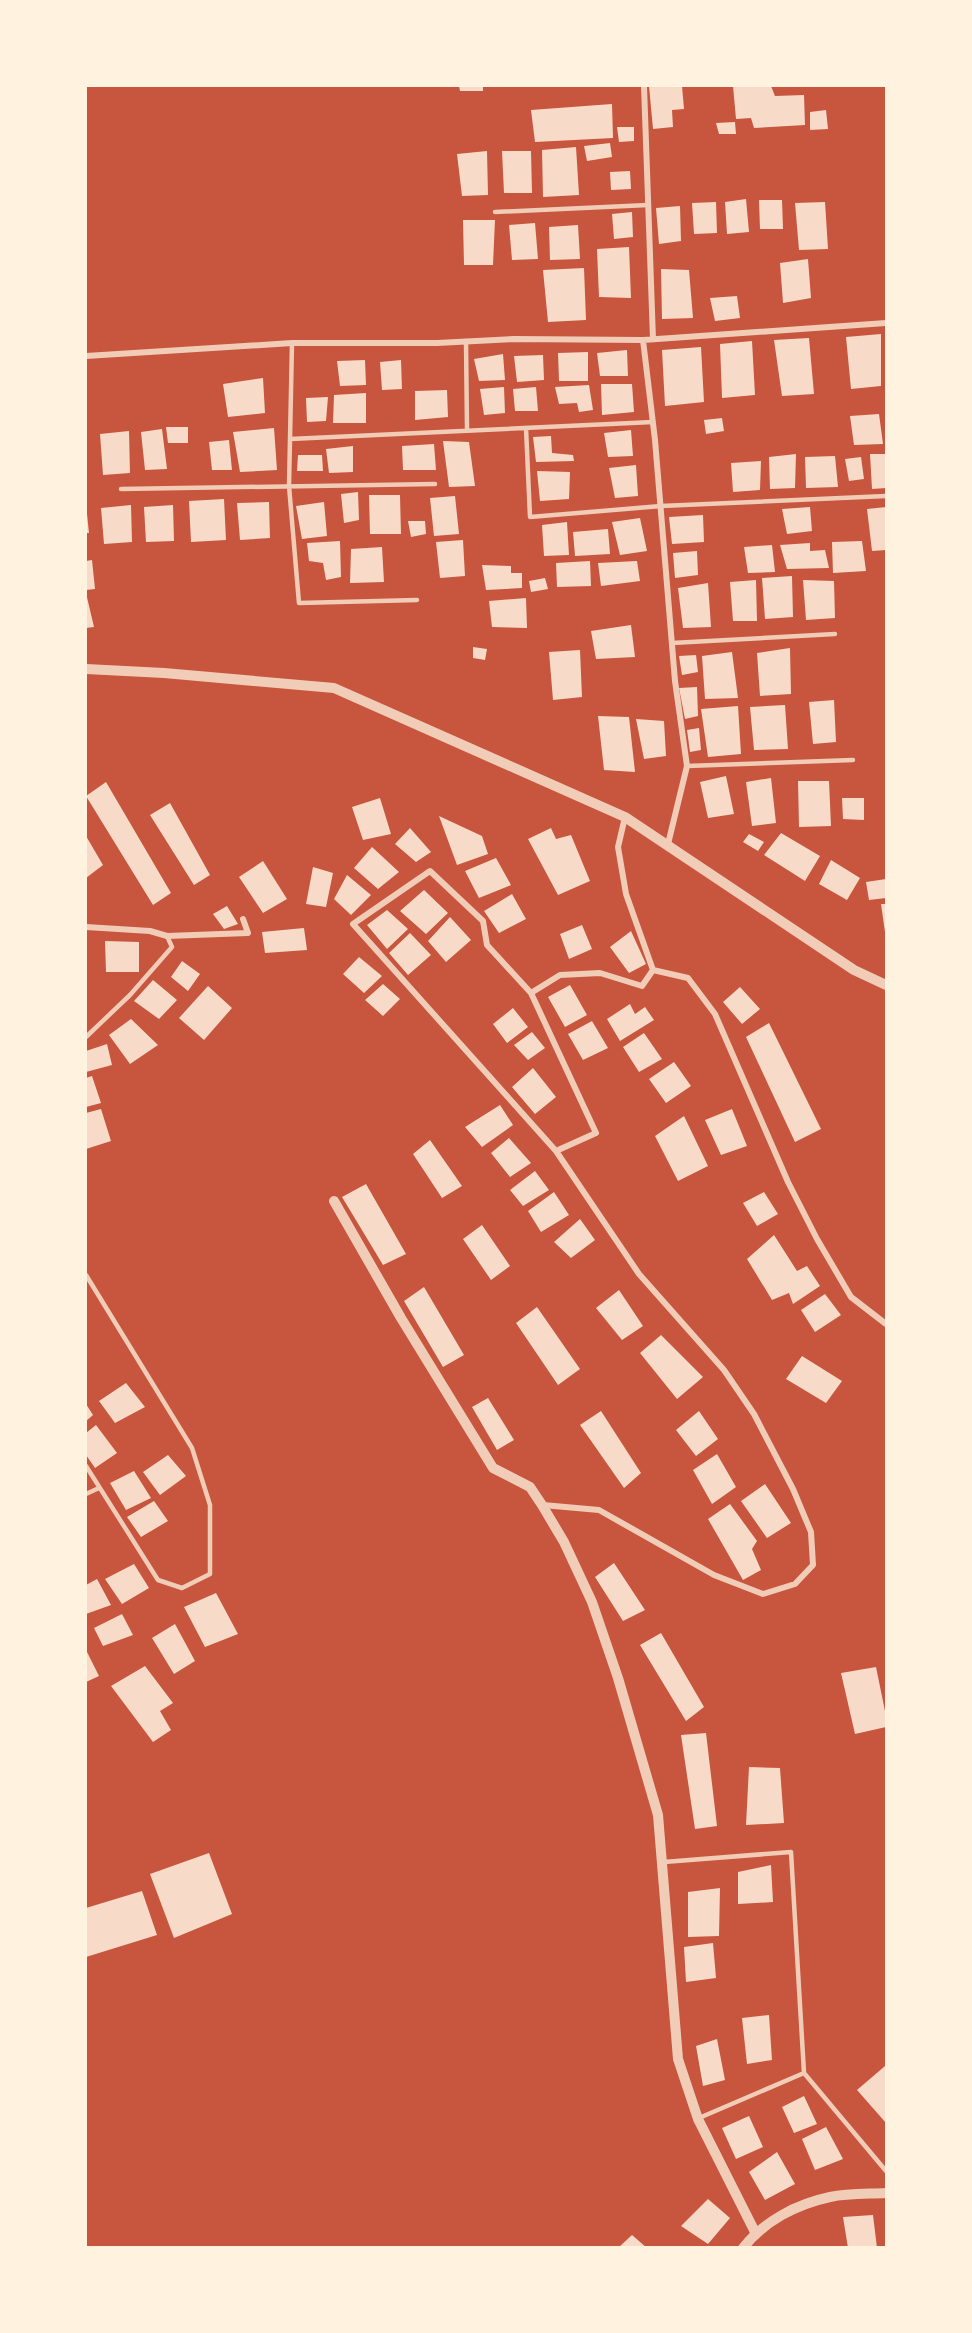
<svg xmlns="http://www.w3.org/2000/svg" width="972" height="2333" font-family="Literata,serif">
<style>
.building{fill:#f7dbc8}
.lines{fill:none;stroke-linecap:round;stroke-linejoin:round}
.service{stroke:#f1ccb7;stroke-width:4.5}
.minor{stroke:#f1ccb7;stroke-width:6}
.tertiary{stroke:#f1ccb7;stroke-width:10}
</style>
<rect width="100%" height="100%" fill="#c8553d"/>
<path class="building" d="M459,86H483V91H460Z
M649,86H682L684,109L672,110L673,127L653,129Z
M733,86H771L775,96L804,95L805,125L754,128L751,118L736,119Z
M612,104L613,138L535,142L531,110Z
M826,110L828,129L810,130V112Z
M735,122L736,134H719L716,123Z
M617,127H634V141L619,142Z
M610,143L612,157L587,161L584,146Z
M576,147L579,195L543,197L542,150Z
M487,151L488,195L462,196L457,154Z
M502,151H531L532,193H504Z
M630,171L631,189L611,190L610,172Z
M746,199L749,232L727,234L725,202Z
M759,200H782L783,229H760Z
M716,202L717,233L694,234L692,203Z
M825,202L828,249L799,250L795,203Z
M680,206L681,241L659,244L656,208Z
M632,212L633,237L614,239L612,214Z
M463,220H495L493,265H464Z
M535,223L538,259L512,260L509,225Z
M578,225L580,259L550,260L549,227Z
M629,247L631,298L599,297L597,249Z
M808,259L811,298L783,303L780,263Z
M584,268L586,320L548,322L543,270Z
M661,269L689,270L693,318L662,319Z
M737,296L740,318L715,321L710,298Z
M881,334V386L851,389L846,337Z
M809,338L814,394L782,396L774,340Z
M752,341L755,395L722,398L720,344Z
M701,347L704,402L665,406L662,350Z
M627,350L628,376H600L597,353Z
M588,352V381H559L558,353Z
M503,354L505,380L479,381L474,359Z
M543,355L544,380L517,382L514,356Z
M365,360L366,385L340,386L337,361Z
M401,360L402,389L382,390L380,362Z
M263,378L265,413L228,417L223,384Z
M601,384H632L634,412L602,415Z
M589,385L593,410L579,412L577,403L559,404L555,387Z
M504,387L505,413L484,415L480,389Z
M536,387L538,411H515L513,389Z
M447,390L448,417L415,420V391Z
M366,393V423H333L334,395Z
M328,397L326,421L307,422L306,398Z
M879,414L883,444L854,445L850,416Z
M722,418L724,431L706,434L704,420Z
M166,427H188V443H168Z
M274,428L277,470L240,472L233,432Z
M162,429L167,469L145,470L141,432Z
M631,430L633,456L608,457L604,433Z
M129,431L130,473L103,475L100,434Z
M551,436L552,453L573,455L574,461L536,462L533,437Z
M229,440L232,470H212L209,442Z
M443,441L469,442L475,486L449,487Z
M434,444L436,470H403L402,446Z
M353,446V472L329,473L326,449Z
M796,454L795,488L770,489L769,457Z
M870,454H886V488L872,489Z
M298,455H322L323,471H297Z
M835,456L838,487L806,488L805,457Z
M861,457L864,479L849,481L845,459Z
M761,461L760,490L733,492L731,463Z
M636,465L638,496L615,498L609,468Z
M537,471L570,472L569,499L540,501Z
M358,492L359,520L344,523L341,494Z
M369,495H400L401,534H370Z
M455,496L459,534L434,536L430,498Z
M224,499L226,540L191,542L189,501Z
M269,502L270,538L240,540L237,503Z
M324,502L327,536L302,539L296,506Z
M131,505L132,542L104,544L101,508Z
M173,505L174,541L146,542L144,507Z
M810,507L812,531L787,534L782,509Z
M886,507V550L872,551L867,509Z
M86,514H87L89,533H86Z
M703,515L704,542L672,544L669,517Z
M640,518L647,551L620,555L612,522Z
M408,521H425L426,534L411,537Z
M567,522L569,555L544,556L542,525Z
M608,529L610,554L575,556L573,532Z
M463,540L465,576L440,578L436,542Z
M340,541L341,577L326,580L323,563L309,561L307,543Z
M862,541L866,571L833,573L832,542Z
M810,543V551L825,550L829,568L787,569L780,545Z
M772,545L775,572L748,573L744,547Z
M382,547L384,582L350,583L351,549Z
M697,551L698,575L675,578L673,553Z
M92,560L95,589L86,590V561Z
M590,561L591,586L557,587L556,563Z
M637,561L640,581L601,586L598,563Z
M482,565L511,566V573H522V588L486,590Z
M792,576L793,617L765,619L762,578Z
M545,578L548,589L531,592L529,581Z
M756,580L757,621H733L730,582Z
M803,580L834,581L835,618L806,620Z
M708,583L711,627L683,628L678,588Z
M86,593L94,627L86,628Z
M526,598L527,628L492,627L489,601Z
M631,625L635,657L596,659L591,631Z
M473,647L487,649L485,660L473,658Z
M790,648L791,694L760,696L757,653Z
M580,650L582,697L553,700L549,652Z
M732,652L738,698L705,699L702,656Z
M696,655L698,672L682,675L679,656Z
M697,687L698,716L685,719L679,688Z
M834,700L836,742L813,744L809,702Z
M785,705L788,749L754,750L750,707Z
M738,706L741,754L708,757L701,709Z
M598,716L629,717L635,772L604,770Z
M636,719L664,721L666,756L644,759Z
M699,728L701,750L690,752L687,730Z
M726,776L734,814L708,818L700,782Z
M771,778L776,823L752,826L746,782Z
M798,781H829L831,826L799,827Z
M106,782L171,893L153,905L86,796Z
M380,798L391,834L363,840L352,807Z
M842,798H864V820L843,819Z
M170,803L210,875L194,885L150,815Z
M439,816L482,836L488,854L457,865Z
M410,828L431,852L416,862L395,844Z
M551,828L556,839L571,835L590,881L558,895L528,839Z
M781,833L820,856L805,881L764,855Z
M749,834L764,842L758,851L743,842Z
M86,836L103,865L86,878Z
M372,847L399,872L378,889L354,868Z
M496,858L511,885L479,898L465,871Z
M831,860L860,878L847,900L819,884Z
M263,861L287,899L263,913L239,877Z
M313,867L333,873L326,907L306,904Z
M347,875L371,895L351,915L334,899Z
M886,879V898L869,900L866,882Z
M424,890L448,913L426,934L400,911Z
M512,894L526,919L499,933L484,911Z
M881,904H886V932H885Z
M227,906L238,924L224,929L213,914Z
M387,910L408,929L387,949L367,925Z
M450,917L471,940L446,962L428,941Z
M582,925L592,949L569,959L560,934Z
M304,928L307,950L265,953L262,932Z
M631,931L646,964L629,973L610,947Z
M410,933L431,955L408,975L389,953Z
M105,941L139,942V972H106Z
M359,957L382,976L364,993L343,974Z
M182,961L200,974L188,991L171,977Z
M153,980L177,1000L159,1019L134,1001Z
M383,984L400,999L383,1016L365,1000Z
M570,985L587,1015L565,1027L548,997Z
M208,986L232,1008L204,1040L179,1018Z
M740,987L760,1009L742,1024L723,1002Z
M630,1004L635,1014L645,1007L654,1020L620,1041L607,1019Z
M513,1008L528,1027L507,1043L493,1024Z
M131,1019L158,1045L130,1064L109,1035Z
M592,1021L608,1048L583,1060L568,1034Z
M769,1023L821,1129L795,1142L746,1037Z
M532,1032L545,1048L528,1060L514,1045Z
M644,1033L662,1059L639,1072L623,1047Z
M107,1044L112,1065L86,1072V1051Z
M674,1062L691,1086L666,1103L649,1079Z
M533,1068L556,1097L535,1114L512,1087Z
M92,1076L101,1103L86,1107V1078Z
M500,1105L513,1125L482,1147L465,1127Z
M101,1109L111,1141L86,1149V1113Z
M732,1109L747,1146L721,1155L705,1120Z
M684,1116L708,1166L678,1181L655,1136Z
M509,1138L531,1163L510,1177L491,1153Z
M430,1140L462,1186L442,1198L413,1154Z
M535,1171L549,1190L523,1206L510,1190Z
M366,1184L406,1254L383,1265L342,1197Z
M554,1192L569,1215L541,1232L528,1211Z
M764,1192L778,1214L757,1226L743,1203Z
M580,1219L595,1240L571,1258L554,1242Z
M482,1225L510,1266L491,1280L463,1239Z
M774,1235L797,1271L807,1266L820,1286L793,1304L789,1293L772,1300L747,1259Z
M424,1287L464,1355L443,1367L404,1301Z
M619,1290L643,1326L622,1340L596,1308Z
M825,1294L841,1315L815,1332L801,1310Z
M537,1307L580,1369L558,1385L516,1323Z
M661,1335L703,1377L677,1399L640,1353Z
M802,1356L842,1381L826,1403L786,1379Z
M126,1383L145,1407L115,1423L99,1401Z
M488,1398L514,1440L497,1450L472,1407Z
M86,1404L93,1415L86,1421Z
M601,1411L641,1473L624,1488L580,1425Z
M699,1411L718,1439L696,1456L676,1430Z
M96,1425L117,1453L95,1468L86,1455V1433Z
M717,1454L736,1487L712,1504L693,1470Z
M168,1455L186,1476L160,1495L143,1472Z
M134,1471L151,1498L126,1510L110,1483Z
M765,1484L791,1523L767,1538L741,1501Z
M154,1501L168,1521L141,1537L127,1517Z
M730,1504L757,1541L752,1549L761,1570L743,1580L708,1519Z
M614,1563L645,1610L623,1621L595,1577Z
M134,1564L149,1588L122,1604L105,1579Z
M97,1579L111,1605L86,1614V1585Z
M216,1593L238,1634L205,1647L184,1607Z
M122,1614L133,1635L103,1646L94,1628Z
M175,1624L195,1661L174,1674L152,1638Z
M661,1633L704,1707L686,1721L640,1645Z
M86,1650L99,1676L86,1682Z
M145,1666L173,1703L160,1711L171,1730L153,1742L111,1686Z
M876,1667L886,1716V1727L855,1734L841,1673Z
M706,1733L717,1826L695,1829L681,1735Z
M749,1767L780,1768L784,1823L746,1825Z
M209,1853L232,1914L174,1938L150,1874Z
M771,1865L773,1902L738,1904V1872Z
M720,1888L719,1936L688,1937V1892Z
M142,1891L157,1935L86,1957V1908Z
M713,1943L716,1978L686,1982L684,1947Z
M769,2015L772,2060L747,2064L742,2018Z
M717,2039L725,2080L703,2086L696,2046Z
M885,2066L886,2068V2123L857,2090Z
M804,2096L817,2124L794,2133L782,2107Z
M749,2116L763,2147L736,2159L722,2128Z
M826,2127L843,2159L815,2170L802,2139Z
M777,2152L795,2184L765,2200L749,2172Z
M708,2199L730,2218L708,2244L681,2226Z
M873,2215L877,2248H848L843,2217Z
M632,2235L647,2248H618Z"/>
<g class="lines">
<path class="service" d="M495,212L648,205
M466,341L467,430
M292,343L290,439L653,422
M526,428L530,517L661,506L886,496
M290,439L289,486L299,603L417,600
M121,489L435,484
M672,643L835,634
M687,766L853,760
M86,1037L130,995L172,947L167,936
M86,1275L192,1448L210,1505V1574L182,1588L158,1580L86,1466
M86,1494L99,1488
M664,1862L791,1852L804,2073L886,2171
M699,2118L804,2073"/>
<path class="minor" d="M644,86L653,339
M643,340L655,440L675,681L687,766L668,844
M86,356L292,343H437L514,339L643,340L886,323
M625,817L618,847L626,894L653,970
M86,927L150,931L167,936L248,933L243,919
M653,970L688,978L715,1014L788,1182L817,1239L851,1297L886,1324
M531,993L487,945L483,921L430,871L353,924L556,1151L639,1274L724,1370L754,1414L793,1489L811,1532L813,1565L795,1584L763,1594L714,1575L599,1510L543,1505
M556,1151L596,1133L531,993L560,975L600,973L642,986L653,970"/>
<path class="tertiary" d="M86,669L164,673L334,688L625,817L854,970L886,985
M334,1201L401,1318L493,1468L530,1487L542,1505L564,1542L592,1602L618,1678L658,1815L678,2059L698,2119L755,2232
M743,2248C764,2221 797,2204 830,2197C848,2193 868,2194 886,2193"/>
</g>
<rect width="972" height="2333" fill="none" stroke="#fff3e0" stroke-width="174"/>
</svg>
